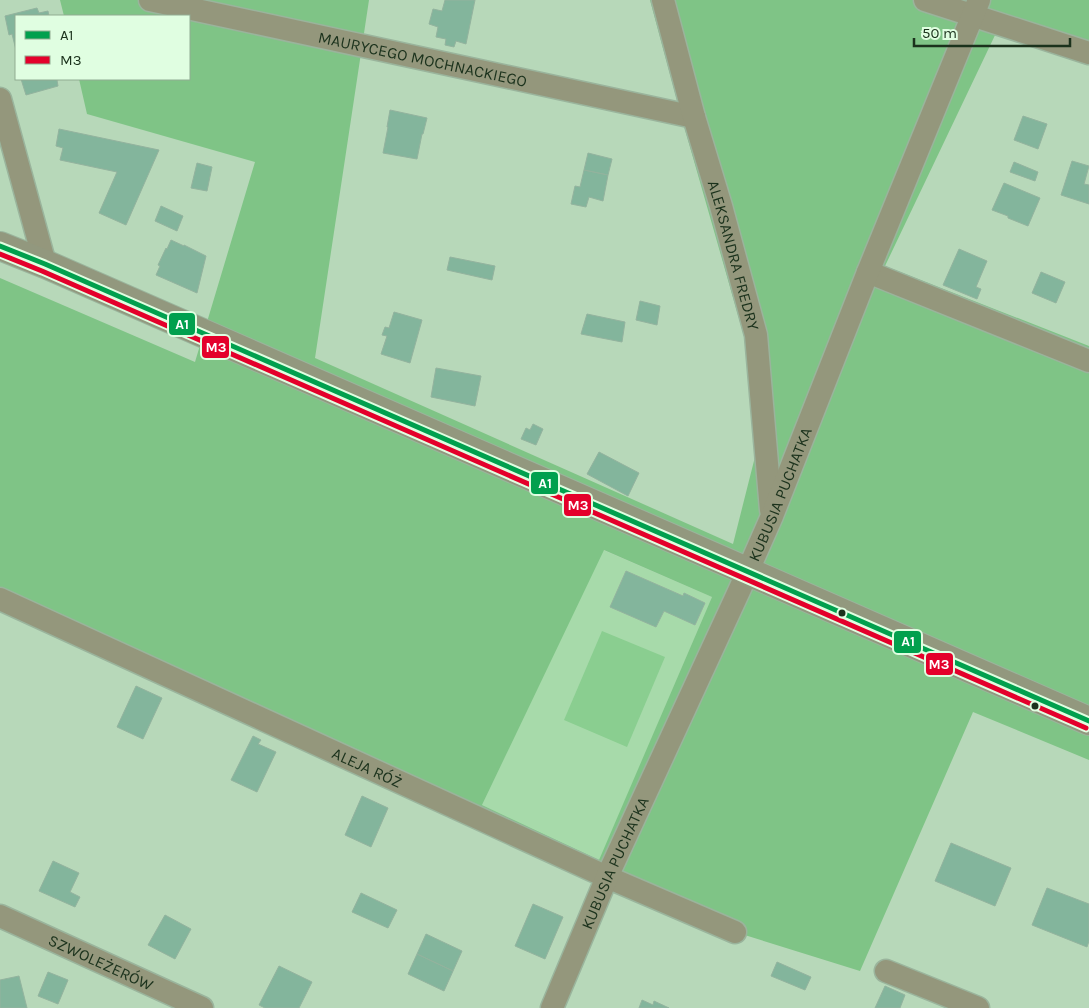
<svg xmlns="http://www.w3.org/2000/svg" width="1089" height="1008" font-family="Karla,sans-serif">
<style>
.built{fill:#a7daaa}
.green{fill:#8ace90}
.forest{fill:#7fc486;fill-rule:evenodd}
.building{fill:#83b59c;stroke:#93b39e}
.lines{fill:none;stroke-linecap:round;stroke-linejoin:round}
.street-casing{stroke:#9ab49c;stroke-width:25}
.secondary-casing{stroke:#9ab49c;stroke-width:30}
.street{stroke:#94977c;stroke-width:22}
.secondary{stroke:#92987e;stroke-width:28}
.bus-1-casing{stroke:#e0fee1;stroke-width:9}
.bus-2-casing{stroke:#e0fee1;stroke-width:9}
.bus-1{stroke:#01a04e;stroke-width:5}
.bus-2{stroke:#e4002b;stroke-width:5}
.bus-dot{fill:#1b321c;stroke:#e0fee1;stroke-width:2}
.labels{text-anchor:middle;stroke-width:4;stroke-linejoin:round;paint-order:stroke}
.street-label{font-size:16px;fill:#1b321c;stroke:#e0fee1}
.line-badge{stroke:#e0fee1;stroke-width:2}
.badge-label{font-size:14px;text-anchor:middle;font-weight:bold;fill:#fff}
</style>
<rect width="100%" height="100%" fill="#b7d8b9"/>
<path class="built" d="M603,550L712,597L599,861L482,805Z"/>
<path class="green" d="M602,631L665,657L627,747L564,720Z"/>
<path class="forest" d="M60,0H369L315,358L733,544L758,445L744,336L684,126L650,0H1089V60L997,31L885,266L1089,346V760L973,712L860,971L735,932L0,610V278L195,362L255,162L87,114L79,79H189V16H64ZM604,550L712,597L599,860L482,805Z"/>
<path class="building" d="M445,0H475L466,44L456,41L454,47L445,45L446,39L436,37L438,27L429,24L433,9L442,11Z
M37,8L39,13L48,11L49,16H16V50L12,34L9,35L5,16Z
M21,79H61L57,80L58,86L26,95Z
M390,110L427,118L423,134H422L417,159L383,153L388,127H387Z
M1023,116L1047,124L1038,149L1014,140Z
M59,129L159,150L126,225L99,213L117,172L60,160L63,148L56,146Z
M588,153L612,159L608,175L584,170Z
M1072,161L1089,166L1084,184L1089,185V204L1061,195Z
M1014,162L1038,172L1035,181L1010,172Z
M197,163L212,167L207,191L191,188Z
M584,170L608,175L603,201L589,197L586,207L571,204L575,186L580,187Z
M1004,183L1040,198L1028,226L1008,218V216L992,210Z
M161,206L183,216L177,231L155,221Z
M171,240L184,246V245L206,256L197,293L156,275L160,266L158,265L166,248L167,249Z
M959,249L987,261L976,287L981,289L977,299L943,285Z
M450,257L495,266L492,280L447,270Z
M1041,272L1065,282L1056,303L1032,293Z
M640,301L660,306L657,325L636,320Z
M394,312L422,320L410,363L381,354L387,336L382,335L385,327L389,328Z
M587,314L625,322L622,342L581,334Z
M436,368L481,376L475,406L431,397Z
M533,424L543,429L536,445L521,439L526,428L530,430Z
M599,452L639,473L628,496L587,474Z
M626,571L683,596L684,593L705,603L695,625L664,611L656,627L610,607Z
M136,686L162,698L143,739L117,727Z
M253,736L261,740L258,744L276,752L257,792L231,780Z
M362,796L388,808L371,847L345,835Z
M951,843L1011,868L995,906L935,881Z
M53,861L79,873L70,892L80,897L75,907L39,891Z
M1047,888L1089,904V941L1087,947L1032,925Z
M361,893L397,910L388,928L352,912Z
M533,904L563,917L545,959L515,946Z
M165,915L191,929L175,959L148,945Z
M426,934L462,951L453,971L417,954Z
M417,954L453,971L444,991L408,974Z
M777,962L811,977L805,990L771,976Z
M279,966L312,982L299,1008H265L259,1005Z
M48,972L68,980L58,1004L38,996Z
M19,976L27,1008H0V980Z
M885,986L905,995L900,1008H875Z
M642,1000L653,1005L654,1001L669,1008H639Z"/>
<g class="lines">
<g class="street-casing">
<g id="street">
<path id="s1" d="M150,0L694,117"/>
<path id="s2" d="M663,0L694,117L721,206L756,335L771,510"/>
<path d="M925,0L1089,53"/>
<path d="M0,99L45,264"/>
<path d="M868,272L1089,361"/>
<path id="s3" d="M0,599L607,877L735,932"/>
<path id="s4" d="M0,916L202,1008"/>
<path d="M886,971L978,1008"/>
<path id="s5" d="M552,1008L607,877L739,591L772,516L868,272L979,0"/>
</g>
</g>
<g class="secondary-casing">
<path id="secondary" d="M0,246L45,264L1089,721"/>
</g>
<use href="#street" class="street"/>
<use href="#secondary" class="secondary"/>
<g class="bus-1-casing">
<path id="bus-1" d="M0,246L45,264L1089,721"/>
</g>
<g class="bus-2-casing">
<path id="bus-2" d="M0,254L42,271L1086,728"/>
</g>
<use href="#bus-1" class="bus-1"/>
<use href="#bus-2" class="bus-2"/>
</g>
<g class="bus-dot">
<circle cx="842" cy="613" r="4.5"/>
<circle cx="1035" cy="706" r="4.5"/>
</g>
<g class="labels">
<g class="street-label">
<text dy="6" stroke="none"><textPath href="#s1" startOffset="279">MAURYCEGO MOCHNACKIEGO</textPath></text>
<text dy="6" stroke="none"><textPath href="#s2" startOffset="265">ALEKSANDRA FREDRY</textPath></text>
<text dy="6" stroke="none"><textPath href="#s5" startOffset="562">KUBUSIA PUCHATKA</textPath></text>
<text dy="6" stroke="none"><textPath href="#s3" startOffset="404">ALEJA RÓŻ</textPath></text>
<text dy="6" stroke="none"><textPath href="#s5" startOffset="158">KUBUSIA PUCHATKA</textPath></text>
<text dy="6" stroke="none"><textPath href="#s4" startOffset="111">SZWOLEŻERÓW</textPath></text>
</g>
</g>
<g class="line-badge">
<rect x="168" y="312" width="28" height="24" rx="5" fill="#01a04e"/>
<rect x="201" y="335" width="29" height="24" rx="5" fill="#e4002b"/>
<rect x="530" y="471" width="29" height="24" rx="5" fill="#01a04e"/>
<rect x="563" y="493" width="29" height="24" rx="5" fill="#e4002b"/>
<rect x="893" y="630" width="29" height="24" rx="5" fill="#01a04e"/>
<rect x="925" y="652" width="29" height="24" rx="5" fill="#e4002b"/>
</g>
<g class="badge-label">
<text x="182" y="329">A1</text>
<text x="216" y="352">M3</text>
<text x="545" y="488">A1</text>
<text x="578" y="510">M3</text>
<text x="908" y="646">A1</text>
<text x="939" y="669">M3</text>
</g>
<rect x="15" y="15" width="175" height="65" fill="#e0fee1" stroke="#91ac92"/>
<rect x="25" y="31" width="25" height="8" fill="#01a04e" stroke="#91ac92"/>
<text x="60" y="40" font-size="15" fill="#1b321c">A1</text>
<rect x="25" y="56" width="25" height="8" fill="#e4002b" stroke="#91ac92"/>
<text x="60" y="65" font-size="15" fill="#1b321c">M3</text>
<path d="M914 38v8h156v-8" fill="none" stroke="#1b321c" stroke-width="2.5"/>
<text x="922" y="38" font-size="15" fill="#1b321c" stroke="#e0fee1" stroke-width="4" paint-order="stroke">50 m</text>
</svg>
